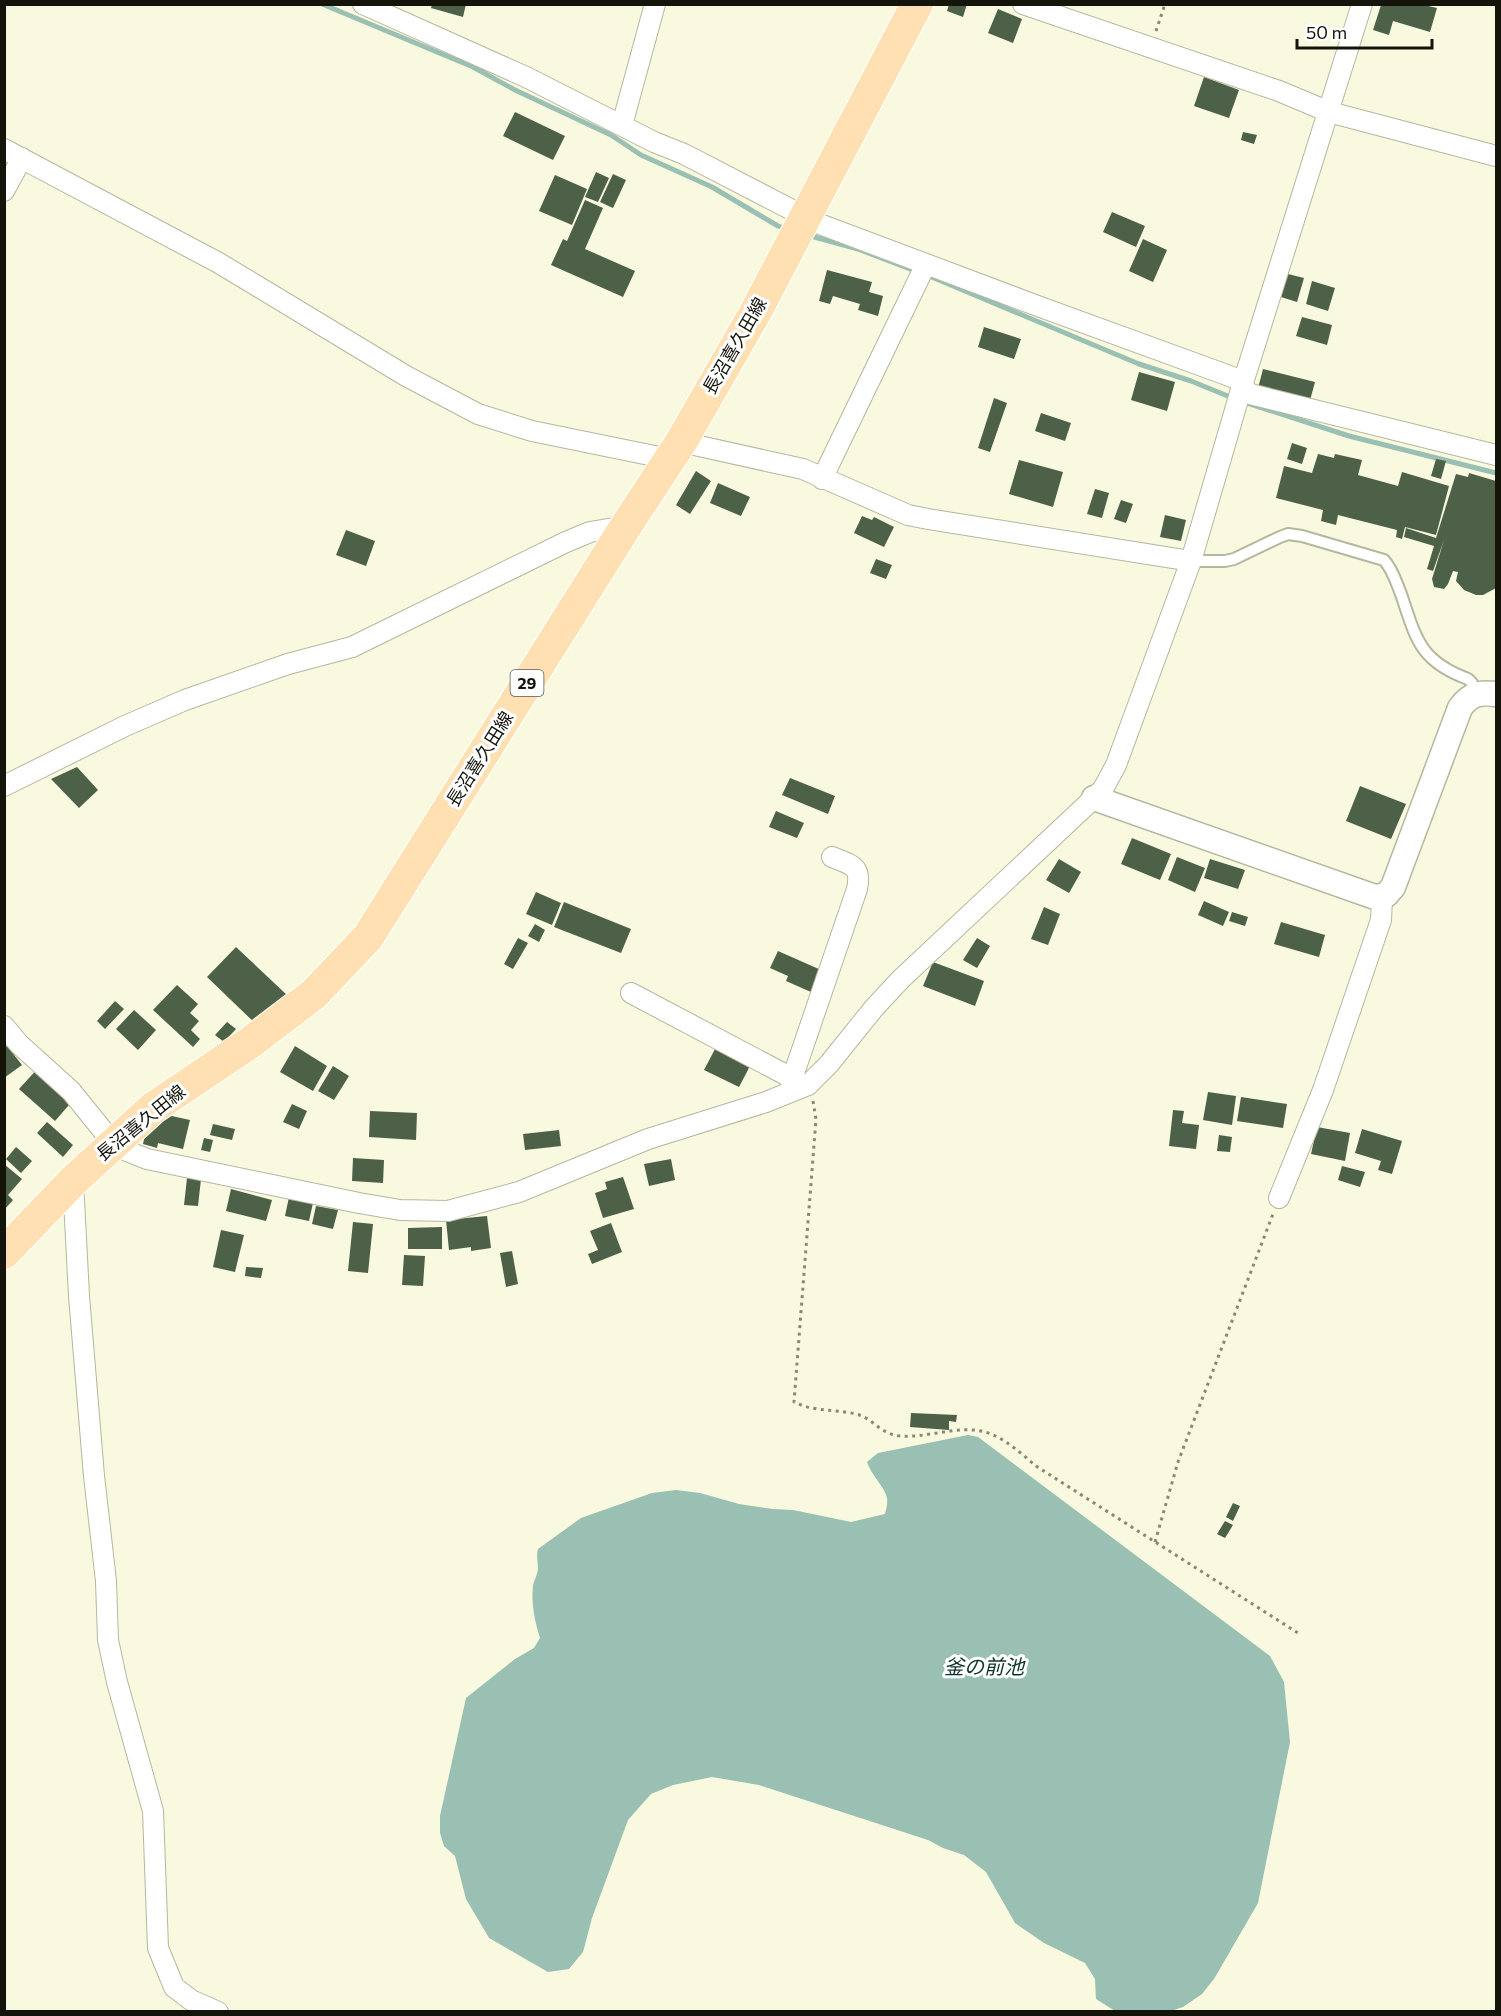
<svg xmlns="http://www.w3.org/2000/svg" width="1501" height="2016" font-family="Commissioner,'Noto Sans JP',sans-serif">
<style>
.water{fill:#99c0b2}
.lines{fill:none;stroke-linecap:round;stroke-linejoin:round}
.stream{stroke:#99c0b2;stroke-width:5}
.building{fill:#4d6148}
.service-casing{stroke:#b6b79f;stroke-width:14}
.minor-casing{stroke:#b6b79f;stroke-width:22}
.tertiary-casing{stroke:#b6b79f;stroke-width:27}
.primary-casing{stroke:#fff;stroke-width:34}
.path{stroke:#887;stroke-width:3;stroke-dasharray:3 4.5;stroke-linecap:butt}
.service{stroke:#fff;stroke-width:10}
.minor{stroke:#fff;stroke-width:20}
.tertiary{stroke:#fff;stroke-width:24}
.primary{stroke:#fee0b2;stroke-width:32}
.labels{text-anchor:middle;stroke-width:6;stroke-linejoin:round;paint-order:stroke}
.shield{fill:#fff;stroke:#5a5a54;stroke-width:1.5}
.shield-label{font-size:16px;font-weight:bold;fill:#14140b}
.street-label{font-size:18px;fill:#14140b;stroke:#fff}
.water-label{font-size:20px;font-style:italic;fill:#0e3228;stroke:#fff}
</style>
<rect width="100%" height="100%" fill="#f8f9df"/>
<path class="water" d="M968,1435L978,1437L1270,1656L1284,1682L1290,1742L1258,1903L1214,1979L1202,1994L1183,2007L1171,2011H1115L1096,1999L1095,1979L1085,1963L1044,1943L1015,1923L986,1872L964,1855L943,1848L928,1840L759,1785L712,1777L673,1785L651,1794L628,1820L592,1918L583,1952L569,1969L548,1972L489,1938L466,1899L455,1856L444,1846L440,1833V1816L466,1698L515,1659L534,1648L540,1638C535,1621 531,1604 533,1586C534,1580 538,1574 538,1568C538,1561 536,1556 538,1549L581,1518L652,1493L676,1490L700,1493L739,1504L773,1509L793,1510L851,1522L885,1514C886,1510 888,1503 887,1498C885,1487 871,1475 867,1462L878,1453Z"/>
<g class="lines">
<path class="stream" d="M322,4L473,67L515,90L611,135L641,155L712,187L778,226L787,229
M807,235L858,249L918,272
M927,275L1139,364L1191,381L1235,399
M1244,402L1349,436L1496,473"/>
</g>
<path class="building" d="M432,4H466L463,17L431,8Z
M949,4H967L963,17L947,11Z
M1381,5H1424L1437,8L1430,32L1393,21L1389,35L1373,30Z
M998,9L1022,19L1013,43L988,33Z
M1204,77L1239,90L1229,118L1194,106Z
M515,112L565,136L553,160L503,136Z
M1243,132L1257,135L1254,144L1241,140Z
M596,172L609,178L598,202L585,197Z
M613,174L626,180L613,208L600,202Z
M555,175L587,189L572,225L539,211Z
M585,200L603,208L585,249L635,271L623,297L551,265L563,239L567,241Z
M1112,212L1145,226L1136,247L1103,232Z
M1143,239L1167,250L1153,282L1129,271Z
M827,270L872,282L869,292L883,296L878,316L858,310L860,304L833,296L830,304L819,301Z
M1288,274L1304,278L1297,302L1281,297Z
M1312,281L1335,288L1328,311L1306,304Z
M1302,317L1332,325L1327,345L1296,336Z
M984,327L1021,339L1014,359L978,347Z
M1263,369L1315,382L1309,404L1257,392Z
M1139,372L1175,382L1167,411L1131,400Z
M994,398L1007,403L990,452L978,448Z
M1041,413L1071,423L1065,441L1035,431Z
M1292,443L1307,448L1302,464L1287,459Z
M1318,454L1334,458L1335,454L1362,460L1358,475L1398,486L1402,472L1449,486L1436,535L1405,527L1402,539L1396,537L1397,530L1338,515L1336,525L1321,521L1323,510L1276,498L1284,466L1312,473Z
M1436,459L1446,461L1441,479L1431,476Z
M1019,460L1063,472L1053,507L1009,494Z
M696,471L711,481L690,514L676,505Z
M1469,473L1496,481V588L1483,595H1476L1464,590L1456,581L1458,572L1453,571L1448,584L1444,589L1434,587L1432,579L1444,540L1433,571L1427,569L1434,546L1404,537L1406,528L1436,538L1456,474L1468,477Z
M718,483L750,497L741,516L710,503Z
M1095,489L1109,493L1102,518L1087,514Z
M1121,500L1133,504L1126,523L1114,519Z
M1165,515L1186,520L1181,541L1160,537Z
M862,516L872,520L874,517L894,527L884,547L854,533Z
M346,530L375,541L366,566L336,555Z
M876,559L892,565L886,579L870,573Z
M77,767L98,790L79,808L51,779Z
M790,778L835,796L828,814L782,795Z
M1360,786L1406,804L1391,839L1346,821Z
M776,811L804,823L797,838L769,827Z
M1132,838L1171,854L1160,880L1121,864Z
M1177,857L1205,868L1195,892L1168,880Z
M1059,859L1081,872L1069,893L1046,880Z
M1210,859L1245,870L1238,889L1204,878Z
M536,892L561,903L552,925L526,914Z
M1204,901L1229,912L1223,926L1198,915Z
M564,902L631,929L621,953L554,927Z
M1044,907L1060,914L1048,945L1031,939Z
M1232,912L1248,917L1245,926L1229,921Z
M1281,922L1325,935L1319,957L1274,944Z
M535,924L545,930L539,942L528,936Z
M518,938L528,943L513,969L504,964Z
M977,938L990,946L977,968L963,960Z
M236,947L288,996L259,1027L207,977Z
M778,951L821,970L811,992L786,981L788,976L770,968Z
M933,962L984,981L975,1006L923,986Z
M177,985L198,1004L190,1013L199,1021L191,1030L200,1039L193,1047L153,1010Z
M115,1001L124,1009L105,1029L97,1021Z
M134,1010L156,1030L138,1050L116,1029Z
M227,1022L236,1029L224,1042L215,1035Z
M7,1046L22,1065L4,1078V1049Z
M295,1046L327,1066L313,1091L280,1072Z
M715,1049L750,1066L739,1087L704,1070Z
M333,1066L349,1076L334,1100L318,1091Z
M39,1067L75,1098L55,1121L19,1089Z
M1208,1092L1236,1096L1232,1125L1203,1120Z
M1241,1097L1287,1104L1283,1128L1237,1121Z
M292,1104L307,1111L299,1129L283,1122Z
M1173,1110L1184,1111L1182,1123L1199,1125L1196,1149L1169,1146Z
M370,1111L417,1113L416,1140L369,1137Z
M158,1113L190,1120L183,1149L158,1143L157,1148L143,1144L148,1121Z
M47,1122L73,1145L63,1157L37,1133Z
M213,1124L235,1129L232,1140L210,1135Z
M1317,1127L1350,1133L1345,1161L1311,1154Z
M1362,1129L1402,1141L1392,1174L1378,1170L1381,1161L1355,1153Z
M559,1130L561,1146L525,1150L523,1134Z
M1219,1135L1232,1137L1230,1152L1217,1151Z
M204,1138L213,1140L210,1152L201,1150Z
M16,1147L32,1161L21,1173L6,1159Z
M353,1158L384,1160L383,1183L352,1181Z
M671,1159L675,1180L649,1186L644,1164Z
M4,1164L22,1179L8,1195L13,1200L4,1210Z
M1342,1166L1365,1172L1360,1187L1338,1180Z
M623,1177L634,1209L603,1218L595,1193L607,1189L605,1182Z
M187,1178L201,1179L198,1206L184,1205Z
M231,1189L272,1200L266,1221L226,1211Z
M289,1197L313,1203L309,1221L285,1216Z
M316,1206L338,1210L333,1229L312,1224Z
M487,1216L491,1248L471,1251V1247L449,1250L446,1220Z
M353,1222L373,1224L368,1273L348,1271Z
M611,1223L622,1252L592,1264L588,1254L598,1250L590,1231Z
M442,1227V1249H408V1228Z
M221,1230L244,1235L235,1272L213,1267Z
M512,1251L518,1284L506,1287L500,1253Z
M404,1255L425,1256L423,1286L402,1285Z
M246,1267L263,1268L261,1278L245,1276Z
M911,1413L957,1415L956,1422L949,1421V1430L910,1427Z
M1233,1503L1240,1506L1233,1521L1226,1517Z
M1225,1521L1233,1525L1225,1538L1217,1534Z"/>
<g class="lines">
<g class="service-casing">
<path id="service" d="M1191,561H1225L1234,559L1280,537L1288,534L1302,536L1384,560C1393,570 1396,582 1401,594C1416,638 1419,661 1468,679L1472,683L1475,694"/>
</g>
<g class="minor-casing">
<path id="minor" d="M363,4L526,77L654,142L684,154L817,223L1035,305L1235,378L1250,394L1496,455
M1023,4L1279,91L1329,112L1496,156
M622,125L655,4
M4,149L219,263L406,376L478,414L532,431L669,459
M4,191L22,158
M681,442L803,469L908,515L928,519L1191,561
M822,479L926,264
M4,786L125,726L185,700L288,664L352,647L566,542L590,532L626,526
M631,993L786,1075L800,1088
M4,1026L19,1044L71,1091L113,1143L127,1151L147,1159L359,1203L400,1210L448,1211L519,1192L648,1139L766,1102L808,1085L829,1064L874,1008L901,979L1094,798L1103,789L1116,765L1191,561L1242,386L1362,4
M792,1079L857,889C862,865 851,865 832,857
M73,1181L79,1296L94,1476L106,1581L108,1640L117,1682L153,1811L158,1948L174,1987L191,2000L218,2012
M1279,1198L1323,1090L1381,920L1382,896"/>
</g>
<g class="tertiary-casing">
<path id="tertiary" d="M1094,798L1375,897L1386,895L1393,887L1460,708C1470,694 1479,692 1496,694"/>
</g>
<g class="primary-casing">
<path id="primary" d="M4,1253L73,1181L153,1108L251,1042L314,994L368,937L626,526L681,442L755,313L917,4"/>
</g>
<path class="path" d="M1156,31L1165,4
M813,1101L816,1119L794,1402C814,1412 835,1409 856,1414C873,1418 880,1434 900,1436C924,1438 950,1428 973,1430C998,1431 1018,1451 1036,1466L1298,1633
M1155,1542L1178,1462L1273,1214"/>
<use href="#service" class="service"/>
<use href="#minor" class="minor"/>
<use href="#tertiary" class="tertiary"/>
<use href="#primary" class="primary"/>
</g>
<g class="labels">
<rect class="shield" x="510.5" y="670" width="33" height="26" rx="4.5"/>
<g class="shield-label">
<text x="527" y="689">29</text>
</g>
<g class="street-label">
<text transform="translate(735 346) rotate(-60)" y="6">長沼喜久田線</text>
<text transform="translate(480 759) rotate(-58)" y="6">長沼喜久田線</text>
<text transform="translate(141 1123) rotate(-39)" y="6">長沼喜久田線</text>
</g>
<g class="water-label">
<text x="984" y="1674">釜の前池</text>
</g>
</g>
<rect width="1501" height="2016" fill="none" stroke="#14140b" stroke-width="12"/>
<path d="M1297 39v9h135v-9" fill="none" stroke="#14140b" stroke-width="3"/>
<text x="1306" y="39" font-size="18" fill="#14140b" stroke="#ffffff" stroke-width="4.5" paint-order="stroke">50 m</text>
</svg>
